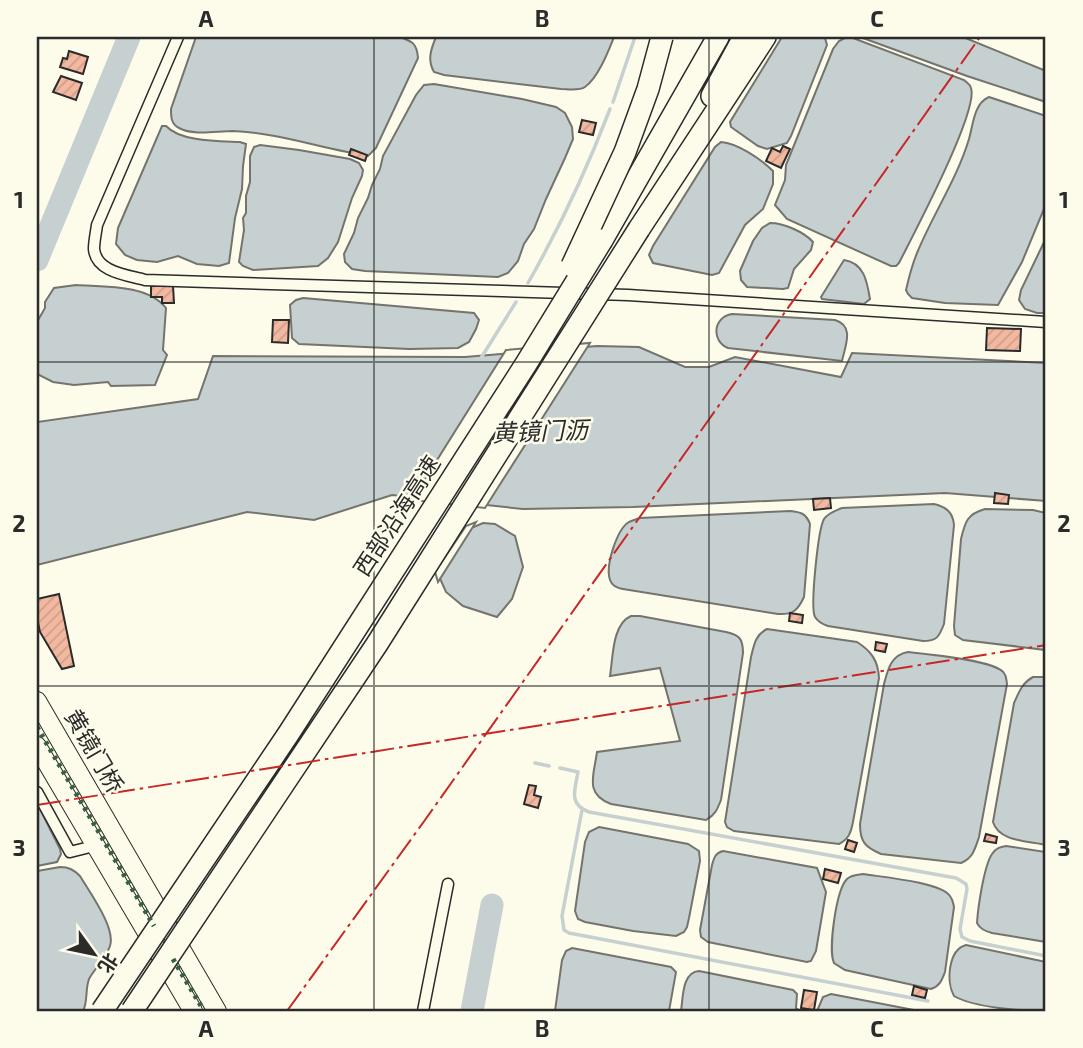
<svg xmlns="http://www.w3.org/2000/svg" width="1083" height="1048" font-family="'Exo 2','Noto Sans SC',sans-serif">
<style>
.water{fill:#c7d0d0;stroke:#74746e;stroke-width:2}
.pier{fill:#fdfbea;stroke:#74746e;stroke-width:2}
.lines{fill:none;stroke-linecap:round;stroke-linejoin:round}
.stream{stroke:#c7d0d0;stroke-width:3.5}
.river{stroke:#c7d0d0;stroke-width:23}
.building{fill:url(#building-hatch);stroke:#2b2b2b;stroke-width:2}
.street-casing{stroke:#2b2b2b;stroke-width:13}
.primary-casing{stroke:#2b2b2b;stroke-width:20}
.highway-casing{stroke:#2b2b2b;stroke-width:24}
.street{stroke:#fdfbea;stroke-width:10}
.primary{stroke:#fdfbea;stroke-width:18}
.highway{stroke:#fdfbea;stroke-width:21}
.highway-bridge-casing{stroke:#2b2b2b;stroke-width:24;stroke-linecap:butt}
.highway-bridge{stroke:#fdfbea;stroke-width:21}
.hedge{stroke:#34623c;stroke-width:5;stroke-dasharray:3.5 5;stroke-linecap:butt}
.power{stroke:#c62828;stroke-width:2;stroke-dasharray:24 5 3.5 5;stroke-linecap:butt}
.grid{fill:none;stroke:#2b2b2b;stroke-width:2;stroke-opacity:0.55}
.labels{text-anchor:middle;stroke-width:5;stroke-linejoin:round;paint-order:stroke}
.street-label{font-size:23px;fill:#2b2b2b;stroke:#fdfbea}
.water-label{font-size:24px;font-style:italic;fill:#2b2b2b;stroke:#fdfbea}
.neatline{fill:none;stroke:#2b2b2b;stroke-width:2.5}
.grid-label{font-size:23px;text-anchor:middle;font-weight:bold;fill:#2b2b2b}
</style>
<defs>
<pattern id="building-hatch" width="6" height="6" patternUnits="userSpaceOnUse" patternTransform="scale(1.75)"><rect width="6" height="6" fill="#f2b8a0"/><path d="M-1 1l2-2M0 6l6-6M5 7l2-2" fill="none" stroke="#d09e8a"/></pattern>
</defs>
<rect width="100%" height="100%" fill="#fdfbea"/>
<path class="water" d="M196,37H399C412,41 417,43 418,58L376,148L368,156C323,149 279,133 233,131C216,131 194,136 179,128C171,124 171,117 171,109Z
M436,37H614C608,52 598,78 585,87C579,91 568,89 561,89L444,75L434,72C427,60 431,49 436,37Z
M782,37H822L825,38L827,45L791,136L787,143L767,149L758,146L731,127L730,122Z
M860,37H963L1046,71V102L967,76Z
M845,38H853L964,80C967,83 970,84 971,88C979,111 913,235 899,263L896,266H891L787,219L775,205L785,180L786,165L833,49L839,41Z
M434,84L522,99L556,107L565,113L572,127L573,139L565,158L546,199L534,229L524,244L518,261L508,273L498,277L365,271L352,269L345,262L344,254L354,233L358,218L368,198L372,185L380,169L383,156L416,95L424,85Z
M989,97L1046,116V204L1022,262L998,305L945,303L912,298L908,294L906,290C909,277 912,265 917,253C933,214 957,179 969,139C973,125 974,103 989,97Z
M162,126H166C181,142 219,141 240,142L246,144L243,166L242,189L235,218L229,263L219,266L197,264L178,256L157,262L137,260L125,255L116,244L118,228Z
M721,142C737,143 761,159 773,171V184L763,209L745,225L719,273L712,275L653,263L649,255L653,246L715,147Z
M260,145L299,150L350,159L359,163L363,170L362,176L352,198L338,242L328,258L318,266L253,270L243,266L239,262L244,230L243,218L246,213V196L250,182V156L254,147Z
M770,223C784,223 804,232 813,242L811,250L794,269L788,288L783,289L747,287L741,280L740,271L753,241L762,228Z
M1046,238V313H1037L1025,309L1019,300L1021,290Z
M844,260C864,263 867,281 870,299L864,304L822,299L821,297Z
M76,285C104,287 147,284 166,308L163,350L167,355L155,385L111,386L108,382L74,385L53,382L37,374V322L45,308V302L54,288Z
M303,298L474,313L479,320L476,329L469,342L458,348L409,349L299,344L292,338L290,305L296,300Z
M732,314L835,320C855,326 845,346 842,361L728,348C711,341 713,317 732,314Z
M597,346L639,347L685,367H709L735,357L841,377L852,353L1046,363V501L945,493L633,507L523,509L392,495L314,520L247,512L37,565V422L198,399L213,356L465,357Z
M934,504C946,507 953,512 954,525L944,624C939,637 937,641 923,641L828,626C822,624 818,622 815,617C810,607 818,530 824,519C828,513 835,511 842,508Z
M985,509L1033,510L1046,513V650L963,640L955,635L954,626L961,539C965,522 967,514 985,509Z
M790,511C800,512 806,513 810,524L804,597C798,610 793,615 778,614L623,589C617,588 612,586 610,580C605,566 617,529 629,522C633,520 637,519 640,518Z
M483,523L495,524L515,536L523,567L512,599L497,617L463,606L446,592L438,574L469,529Z
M631,616H640L726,632C739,635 743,638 743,653L721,800C717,810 715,815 706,820L611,804C584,794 594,775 597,752L680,741L660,668L610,676C613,658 612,624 631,616Z
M767,629L857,642C871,651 878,660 879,678L853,822C851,832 849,839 839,844L734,831L727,827L725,822L751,657C754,645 755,635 767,629Z
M908,652C926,654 995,660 1004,673C1007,677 1006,679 1007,684L979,837C975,849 973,858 961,863L881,854C865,847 860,842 860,824L884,684C888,669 891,655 908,652Z
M1033,677H1046V845C1029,841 999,842 993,822L1014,703C1019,692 1022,683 1033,677Z
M37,803L60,849L61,854L57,862L37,866Z
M599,827L688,844L699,851L700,861L689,918L687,927L684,932L676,936L633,931L585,922L578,919L575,911L585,842L589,832Z
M1006,846L1046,852V942L992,933C985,931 980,929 977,923C978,907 984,866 992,854C996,848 1000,847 1006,846Z
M723,851L817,868L826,892L816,951L811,961L807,962L708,942L701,937L700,930L712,865C714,858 715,853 723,851Z
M60,867C69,867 74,870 80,876C90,893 116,928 110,946C106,958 95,968 89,979C85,990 88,1002 83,1011H37V871Z
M863,874C881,877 940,882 950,896C953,900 953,902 954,907L945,972C942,980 940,986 931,989L845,970L834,963C828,950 836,890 847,879C851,875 857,875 863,874Z
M966,945L1046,962V1011C1022,1011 975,1008 954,996C946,982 948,950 966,945Z
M572,948L671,967L676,972L669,1011H555L562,960L566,951Z
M699,971L793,990L797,994L796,1008L800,1011H681C683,998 682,972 699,971Z
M831,994L919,1011H922H817L823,997Z"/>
<path class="pier" d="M590,343L485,508L412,500L506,350Z
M476,522L438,582L435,572L466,526Z"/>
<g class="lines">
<path class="stream" d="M613,102L635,37
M528,283C560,227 587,169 610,109
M481,358L516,302
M535,763L549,766
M560,768L578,772C575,790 568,804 589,812L956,878L966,884L967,889L960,929L962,937L970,941L1046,956
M582,810L562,916L564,930L569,933L928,1001"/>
<path class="river" d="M37,260L129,37
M472,1011L492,905"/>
</g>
<path class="building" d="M69,51L88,57L83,74L60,67L63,58L67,59Z
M61,76L82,83L76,100L53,92Z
M582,120L596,123L593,135L579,132Z
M783,146L790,149L781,168L766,161L772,148L780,152Z
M351,149L367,155L365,161L349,155Z
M173,285L174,303H162V297H151V286Z
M273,320H289L288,343L272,342Z
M987,328L1021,329L1020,351L986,350Z
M995,493L1009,495L1008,504L994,503Z
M830,498L831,508L814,510L813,499Z
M59,594L74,666L62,669L40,632L37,618V599Z
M790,613L803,615L802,623L789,621Z
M876,642L887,644L885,652L875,650Z
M529,785L536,786L534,795L541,797L538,808L524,804Z
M986,834L997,837L996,843L984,841Z
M848,840L857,843L854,852L845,849Z
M825,869L841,873L838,883L823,879Z
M914,986L927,990L925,998L912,995Z
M804,990L817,992L814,1010L801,1008Z"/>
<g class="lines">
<g class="street-casing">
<path id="street" d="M178,37L97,225C96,233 94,241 94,249C96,272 127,275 145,280L628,295L1046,322
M37,792L70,852L94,846
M423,1011L448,884"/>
</g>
<g class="primary-casing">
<path id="primary" d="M37,701L217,1011
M37,746L193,1011"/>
</g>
<g class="highway-casing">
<path id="highway" d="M712,96L744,37
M639,229L765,37
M602,240L718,37"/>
</g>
<use href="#street" class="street"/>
<use href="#primary" class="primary"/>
<use href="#highway" class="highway"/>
<g class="highway-bridge-casing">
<path id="highway-bridge" d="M572,266L625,152L648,89L662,37
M102,1011L289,733L526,364L602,240
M132,1011L377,644L639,229"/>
</g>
<use href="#highway-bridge" class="highway-bridge"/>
<path class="hedge" d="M37,727L154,926
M173,959L204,1011"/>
<path class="power" d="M37,805L1046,645
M287,1011L425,820L980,37"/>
</g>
<path class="grid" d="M374,37V1011M709,37V1011M37,362H1046M37,686H1046"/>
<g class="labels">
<g class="street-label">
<text transform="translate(397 516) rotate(-57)" y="8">西部沿海高速</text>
<text transform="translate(94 751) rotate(60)" y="8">黄镜门桥</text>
</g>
<g class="water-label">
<text transform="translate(540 432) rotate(-2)" y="8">黄镜门沥</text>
</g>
</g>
<rect width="1083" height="1048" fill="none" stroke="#fdfbea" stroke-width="77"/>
<g transform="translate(94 954) rotate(123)" stroke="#fdfbea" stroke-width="5" paint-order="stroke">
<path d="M0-5L12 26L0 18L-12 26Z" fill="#2b2b2b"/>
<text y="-10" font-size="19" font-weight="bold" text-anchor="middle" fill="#2b2b2b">北</text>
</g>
<rect x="38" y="38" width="1006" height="972" class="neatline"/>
<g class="grid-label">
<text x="206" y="27">A</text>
<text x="542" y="27">B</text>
<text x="877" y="27">C</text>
<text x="19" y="208">1</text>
<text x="1064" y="208">1</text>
<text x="19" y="532">2</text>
<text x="1064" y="532">2</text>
<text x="19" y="856">3</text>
<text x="1064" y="856">3</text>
<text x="206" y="1037">A</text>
<text x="542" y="1037">B</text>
<text x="877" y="1037">C</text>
</g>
</svg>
